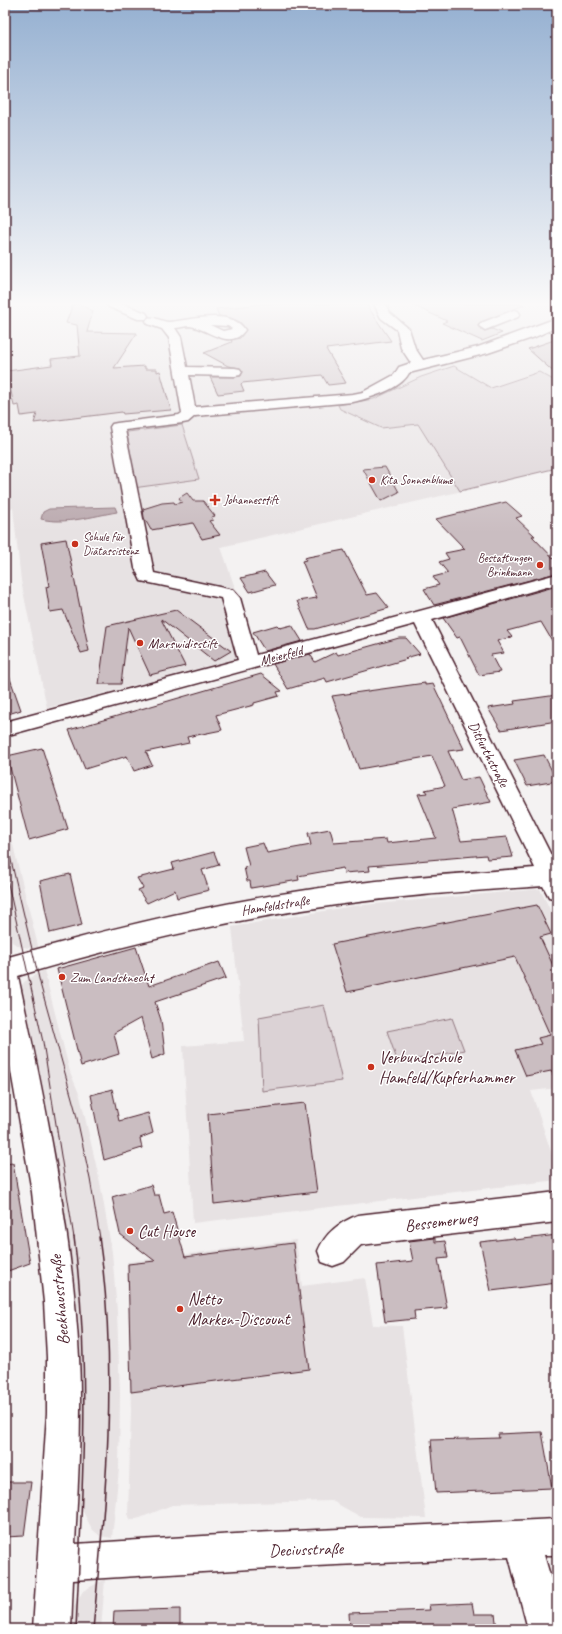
<svg xmlns="http://www.w3.org/2000/svg" width="562" height="1634" font-family="Caveat,sans-serif">
<style>
.built{fill:#e7e2e3}
.green{fill:#dbd2d5;stroke:#927880}
.water{fill:#baa9ae;stroke:#8d727a}
.building{fill:#cabdc1;stroke:#4a1f2b}
.lines{fill:none;stroke-linecap:round;stroke-linejoin:round}
.minor-casing{stroke:#4a1f2b;stroke-width:3}
.minor{fill:#fff;fill-rule:evenodd}
.tram-far1{stroke:#4a1f2b;stroke-width:1}
.tram{stroke:#4a1f2b;stroke-width:1.5}
.poi-dot{fill:#c8321e;stroke:#fff;stroke-width:1.5}
.labels{text-anchor:middle;stroke-width:3;stroke-linejoin:round;paint-order:stroke}
.far-poi-label{font-size:12px;fill:#4a1f2b;stroke:#fff;text-anchor:start}
.poi-label{font-size:14px;fill:#4a1f2b;stroke:#fff;text-anchor:start}
.street-label{font-size:14px;fill:#4a1f2b;stroke:#fff}
.near-poi-label{font-size:17px;fill:#4a1f2b;stroke:#fff;text-anchor:start}
.near-street-label{font-size:17px;fill:#4a1f2b;stroke:#fff}
</style>
<rect width="100%" height="100%" fill="#f4f2f2"/>
<filter id="ink" filterUnits="userSpaceOnUse"><feTurbulence type="fractalNoise" baseFrequency=".025" numOctaves="2"/><feDisplacementMap in="SourceGraphic" scale="8" xChannelSelector="R" yChannelSelector="G"/><feConvolveMatrix kernelMatrix="1 2 1 2 8 2 1 2 1" color-interpolation-filters="sRGB"/></filter>
<g filter="url(#ink)">
<path class="built" d="M5,304H557V469L221,547L257,653L47,708L21,581L13,508L5,509Z
M5,810L17,862L39,950L18,946L12,942L5,909Z
M540,889L557,924V1088L531,1091L557,1170V1180L193,1223L183,1046L244,1041L232,927L353,906Z
M44,970L70,1072L80,1096L100,1182L112,1252L117,1311L120,1394L119,1469L112,1538L100,1536L92,1529L79,1504L77,1478L78,1360L74,1280L66,1218L46,1107L20,989L24,982Z
M296,1240L302,1286L365,1278L373,1325L402,1326L426,1518L361,1517L332,1501L172,1505L140,1518L131,1520L128,1515L131,1411L127,1262Z
M105,1579L101,1629H68L69,1615L83,1591Z"/>
<path class="green" d="M454,366L491,388L539,372L557,382V468L460,491L418,424L381,428L340,409L338,405L374,399L421,377Z
M182,425L199,479L133,488L132,484L135,478L127,434L128,432Z
M324,1005L342,1081L262,1091L259,1017Z
M452,1018L464,1050L398,1063L387,1031Z"/>
<path class="water" d="M115,507L117,512C93,516 65,525 41,519L43,512L49,509Z"/>
<path class="building" d="M73,304H79L93,311L87,332L137,333L114,368L145,366V369H157V372L160,371L171,410L123,414L122,412L34,423L37,414L21,416L19,405L14,406L7,371L52,365L51,359L80,356L77,325L66,323Z
M262,304H366L391,341L326,349L346,383L328,385L322,375L242,383L241,384L244,391L218,394L210,377H235L241,376L243,371L240,368L228,366L204,353L232,342L231,340L240,338L246,330L240,322L231,318L219,316L216,309Z
M410,304H523L524,305L479,323L478,326L484,331L492,329L502,333L482,341L442,323L447,321Z
M557,339V375L528,349Z
M385,467L399,492L381,501L363,469Z
M187,493L193,501H203L215,516L211,517L213,520L209,521L220,535L202,539L193,523L151,530L144,518L143,509L162,503L174,502L175,504L182,502L179,498Z
M506,502L522,516L516,518L535,536H532L557,562V573L434,605L424,589L439,585L433,577L448,573L439,562L449,559L445,553L465,549L436,519Z
M66,539L89,651L81,653L63,610L50,612L46,587L49,586L41,543Z
M344,550L367,595L377,593L389,608L315,629H309L297,601L317,598L302,561L306,560L305,558L308,557Z
M265,572L275,585L250,592L241,578Z
M557,586V649L541,622L507,631L512,637L497,641L504,653L491,655L500,672L479,675L460,637L457,638L443,618Z
M176,610L231,651L214,661L161,619L185,666L150,675L128,627L121,684H99L107,626Z
M277,625L280,628L292,625L302,641L265,651L253,632Z
M399,638H406L420,654L405,658L407,659L327,682L325,678L288,689L273,664L310,654L315,662L336,652L338,655Z
M5,670H7L21,710L5,715Z
M261,674L282,691L277,692L279,696L254,703V705L216,715L222,730L187,737L189,743L146,752L152,765L134,771L127,756L85,769L69,730Z
M425,683V685L433,684L464,749L448,751L461,780L479,777L491,802L452,809L461,841L507,837L513,857L487,859L486,855L417,861V862L369,866L370,871L344,873L343,868L298,876L299,880L251,888L250,881H247L244,867L249,866L244,847L263,843L267,853L311,845L308,833L330,829L334,843L386,839L387,843L436,838L418,794L427,793L425,790L445,786L432,756L359,769L332,696Z
M557,695V721L501,730L488,708L515,704L514,701Z
M42,748L68,829L29,840L7,756Z
M544,755L557,781L527,786L514,760Z
M214,852L219,865L202,870L209,890L177,898L175,890L147,903L138,890L143,888L137,878L174,869L172,863Z
M70,874L82,925L50,933L40,881Z
M537,905L551,934L540,937L557,974V1083L551,1071L526,1076L515,1050L541,1044L538,1038L550,1035L515,957L347,992L332,944Z
M136,947L149,986L219,962L226,978L155,1002L161,1020L165,1054L152,1059L141,1018L114,1033L119,1054L81,1066L57,969Z
M112,1089L119,1121L148,1113L153,1133L140,1138L142,1148L104,1160L91,1095Z
M305,1103L317,1192L214,1204L208,1114Z
M13,1163L30,1263L5,1272V1164Z
M151,1185L154,1195H159L164,1214L172,1212L185,1257L293,1243L309,1369L131,1392L128,1264L155,1261L120,1234L112,1197Z
M557,1235V1283L491,1291L480,1242L514,1238L515,1240Z
M435,1238V1242L445,1241L448,1258L438,1259L447,1308L414,1311L415,1319L385,1322L377,1265L413,1261L409,1241Z
M542,1432L552,1488L436,1493L431,1440L499,1438L498,1434Z
M5,1482H31L24,1536L5,1537Z
M472,1603L474,1614H495L497,1629H350L349,1613L430,1610L429,1605Z
M180,1609V1629H113L114,1611Z"/>
<g class="lines">
<g class="minor-casing">
<path id="minor" d="M107,304H123L146,313L148,316L146,319H138L109,307Z
M374,304H386L390,313L409,329L415,348L423,360L478,347L557,318V327L535,337L488,353L409,373C401,389 370,398 353,402L195,416L188,422L183,423L125,430L153,568L154,573L233,590L240,598L256,655L557,574V584L432,620L557,867V899L549,897L543,886C474,891 405,895 336,905C228,920 122,945 18,976C45,1102 72,1228 79,1357C82,1419 78,1481 75,1544L251,1533L557,1519V1555H544L557,1599V1629H528L509,1557L251,1569L73,1580L71,1629H33L47,1413V1357L44,1302L32,1192L5,1037V958C100,931 196,907 294,892C374,879 454,874 535,868L415,624L5,736V722L238,660L221,598L141,581L135,568L110,427L112,424L117,423L179,415L182,413L169,338L162,329L148,324L146,321L148,318C155,316 161,322 169,322C190,320 232,308 245,330C230,352 207,328 190,326C185,326 179,328 175,328L181,337L187,367L235,368L240,369L242,372L240,375L235,376L189,375L195,407L353,394L363,392L394,375L399,367L411,363L401,348L397,330L381,318ZM210,325L228,326L232,329L223,331Z
M514,310L518,311L520,314L518,317L485,330L479,326L481,323Z
M557,1192V1222L361,1245L344,1262L333,1266L322,1262L318,1251C326,1232 339,1223 358,1215Z"/>
</g>
<use href="#minor" class="minor"/>
<path class="tram-far1" d="M5,835L41,987L75,1109L90,1179L100,1238
M5,870L43,1042L74,1238"/>
<path class="tram" d="M74,1237C91,1368 82,1498 76,1629
M93,1629C106,1499 118,1368 99,1237"/>
</g>
</g>
<linearGradient id="sky" x2="0" y2="1"><stop stop-color="#95b0d1"/><stop offset="0.57" stop-color="#faf9f9"/><stop offset="1" stop-color="#faf9f9" stop-opacity="0"/></linearGradient>
<rect width="562" height="533" fill="url(#sky)"/>
<g class="poi-dot">
<circle cx="372" cy="480" r="4"/>
<path d="M213 494h4v4h4v4h-4v4h-4v-4h-4v-4h4z"/>
<circle cx="75" cy="544" r="4"/>
<circle cx="540" cy="565" r="4"/>
<circle cx="140" cy="643" r="4"/>
<circle cx="62" cy="977" r="4"/>
<circle cx="371" cy="1067" r="4"/>
<circle cx="130" cy="1231" r="4"/>
<circle cx="180" cy="1309" r="4"/>
</g>
<g class="labels">
<g class="far-poi-label">
<text x="380" y="484">Kita Sonnenblume</text>
<text x="224" y="504">Johannesstift</text>
<text x="83" y="541">Schule für<tspan x="83" dy="14">Diätassistenz</tspan></text>
<text x="532" y="562" text-anchor="end">Bestattungen<tspan x="532" dy="14">Brinkmann</tspan></text>
</g>
<g class="poi-label">
<text x="148" y="648">Marswidisstift</text>
<text x="70" y="982">Zum Landsknecht</text>
</g>
<g class="street-label">
<text transform="translate(281 655) rotate(-15)" y="5">Meierfeld</text>
<text transform="translate(489 754) rotate(63)" y="5">Ditfurthstraße</text>
<text transform="translate(275 905) rotate(-9)" y="5">Hamfeldstraße</text>
</g>
<g class="near-poi-label">
<text x="379" y="1063">Verbundschule<tspan x="379" dy="20">Hamfeld/Kupferhammer</tspan></text>
<text x="138" y="1237">Cut House</text>
<text x="188" y="1305">Netto<tspan x="188" dy="20">Marken-Discount</tspan></text>
</g>
<g class="near-street-label">
<text transform="translate(441 1221) rotate(-7)" y="6">Bessemerweg</text>
<text transform="translate(59 1300) rotate(-95)" y="6">Beckhausstraße</text>
<text transform="translate(306 1549) rotate(-2)" y="6">Deciusstraße</text>
</g>
</g>
<rect width="562" height="1634" fill="none" stroke="#fff" stroke-width="20"/>
<rect x="10" y="10" width="542" height="1614" fill="none" stroke="#4a1f2b" stroke-width="1.5" filter="url(#ink)"/>
</svg>
